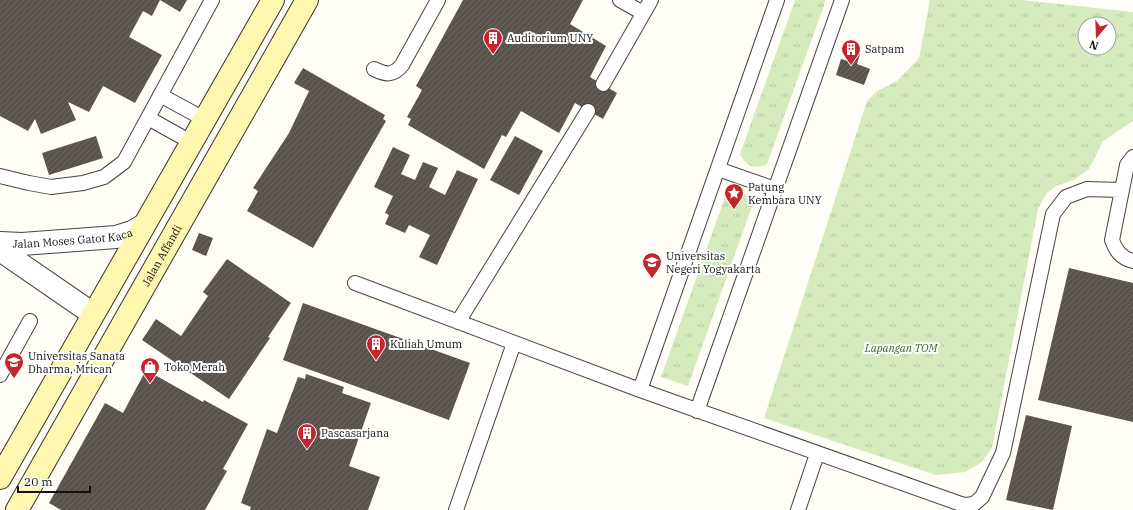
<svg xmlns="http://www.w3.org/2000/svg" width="1133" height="510" font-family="'IBM Plex Serif',serif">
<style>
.park{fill:url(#park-tufts);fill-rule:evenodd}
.building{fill:url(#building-hatch)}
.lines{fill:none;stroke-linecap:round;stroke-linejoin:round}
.service-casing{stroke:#444;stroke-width:16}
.minor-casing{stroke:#444;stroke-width:24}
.secondary-casing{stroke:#333;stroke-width:24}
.service{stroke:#fff;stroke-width:14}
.minor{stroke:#fff;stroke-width:22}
.secondary{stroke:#fff6b0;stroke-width:22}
.labels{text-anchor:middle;stroke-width:4;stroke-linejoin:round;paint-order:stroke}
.poi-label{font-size:11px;fill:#111;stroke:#fff;text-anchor:start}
.street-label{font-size:11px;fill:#111;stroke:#fff}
.park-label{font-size:11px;font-style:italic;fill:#2f6b1f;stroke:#fff}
</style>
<defs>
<pattern id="park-tufts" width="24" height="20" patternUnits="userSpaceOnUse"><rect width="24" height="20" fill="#d5ebbd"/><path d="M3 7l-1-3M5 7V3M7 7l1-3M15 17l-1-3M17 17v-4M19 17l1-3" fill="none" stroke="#b6c8a1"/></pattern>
<pattern id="building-hatch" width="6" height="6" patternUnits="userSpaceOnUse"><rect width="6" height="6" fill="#5a524d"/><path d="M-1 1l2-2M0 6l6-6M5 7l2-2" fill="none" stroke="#6d6662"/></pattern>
</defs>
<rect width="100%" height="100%" fill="#fffdf5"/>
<path class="park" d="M795,0H826L767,164C755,170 747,167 740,154Z
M930,0H1022L1133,12V121L1103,141L1089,169L1074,180L1056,186L1046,194L1038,209L992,448L982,462L965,472L936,475L764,418L867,101L877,91L897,81L919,58ZM1085,24H1109V48H1085Z
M728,189L755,198L688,386L661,377Z"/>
<path class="building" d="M0,0H187L180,12L160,0L152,16L143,11L129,37L162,55L135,103L103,86L89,112L68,102L76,120L41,134L35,119L28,131L0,116Z
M463,0H583L570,24L606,46L590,77L617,93L603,119L575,103L559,133L521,111L506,137L502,135L484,169L408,125L411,119L407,117L422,90L416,86Z
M852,51L860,54L857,64L870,69L864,85L836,75L841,59L848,61Z
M303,68L385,115L383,119L386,121L313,248L247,211L258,191L253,188L289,133L309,91L294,83Z
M96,136L103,158L49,175L42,153Z
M515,136L543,151L519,195L490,180Z
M393,147L410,155L401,174L415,180L423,162L438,168L429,187L445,195L457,170L478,179L437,265L419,257L430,235L409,225L405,233L385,224L389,215L385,213L393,196L374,187Z
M199,233L213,238L206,256L192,250Z
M227,259L291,303L268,337L270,338L229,399L142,340L156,319L181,336L208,296L203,292Z
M1069,268L1133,283V422L1038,400Z
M303,303L470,363L449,420L283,360Z
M146,370L203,402L204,400L248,424L223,469L227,471L205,510H61L49,503L105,403L123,413Z
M306,374L344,387L342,393L371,403L349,466L380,477L368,510H250L251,507L241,503L267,429L277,433L298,377L305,379Z
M1026,415L1072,426L1053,510L1006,500Z"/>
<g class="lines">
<g class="service-casing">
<path id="service" d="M620,0L643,13
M374,69C386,75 393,76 402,65L438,0
M603,84L651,0
M160,95L204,119
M148,118L191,142
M1133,157L1127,165L1112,240C1116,251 1121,258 1133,261
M718,169L775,189
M0,176L29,183L51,187L83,183L104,177L124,162L212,0
M355,283L640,390L964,505L974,504L982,497L1003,453L1053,214L1066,197L1087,189L1121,190
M458,322L588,111
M0,375L30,321
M640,390L777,0
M697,411L842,0
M456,510L514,343
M798,510L817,454"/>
</g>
<g class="minor-casing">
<g id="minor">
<path id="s1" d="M0,243L22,244L116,237L132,232L144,225"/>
<path d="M0,250L93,314"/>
</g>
</g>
<g class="secondary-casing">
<g id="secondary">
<path d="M0,478L273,0"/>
<path id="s2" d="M17,510L307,0"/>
</g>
</g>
<use href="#service" class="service"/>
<use href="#minor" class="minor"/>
<use href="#secondary" class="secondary"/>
</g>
<defs>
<g id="building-pin" transform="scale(1)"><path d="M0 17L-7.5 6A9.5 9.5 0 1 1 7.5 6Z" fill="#c4262e" stroke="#fff"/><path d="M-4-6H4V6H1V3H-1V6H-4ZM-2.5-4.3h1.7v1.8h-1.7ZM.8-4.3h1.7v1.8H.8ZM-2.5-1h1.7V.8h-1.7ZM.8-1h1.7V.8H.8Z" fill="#fff"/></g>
<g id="sight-pin" transform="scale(1)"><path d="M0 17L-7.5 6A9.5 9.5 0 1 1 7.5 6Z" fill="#c4262e" stroke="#fff"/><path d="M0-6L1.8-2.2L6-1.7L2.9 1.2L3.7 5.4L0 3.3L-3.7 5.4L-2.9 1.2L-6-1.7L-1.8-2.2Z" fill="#fff"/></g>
<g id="university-pin" transform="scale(1)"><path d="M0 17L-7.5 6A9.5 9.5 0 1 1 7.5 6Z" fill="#c4262e" stroke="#fff"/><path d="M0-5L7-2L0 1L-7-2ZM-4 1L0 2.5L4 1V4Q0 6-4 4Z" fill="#fff"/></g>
<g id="shop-pin" transform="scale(1)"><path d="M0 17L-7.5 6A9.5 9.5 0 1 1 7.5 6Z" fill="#c4262e" stroke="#fff"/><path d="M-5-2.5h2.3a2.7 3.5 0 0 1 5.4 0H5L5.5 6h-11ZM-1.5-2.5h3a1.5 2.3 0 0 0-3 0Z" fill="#fff"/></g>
</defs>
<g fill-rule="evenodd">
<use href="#building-pin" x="493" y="38"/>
<use href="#building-pin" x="851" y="49"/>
<use href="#sight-pin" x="734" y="193"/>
<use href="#university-pin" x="652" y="262"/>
<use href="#building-pin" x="376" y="344"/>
<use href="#university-pin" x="14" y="362"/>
<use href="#shop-pin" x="150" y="367"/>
<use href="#building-pin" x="307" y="433"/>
</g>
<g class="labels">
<g class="poi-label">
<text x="507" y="42">Auditorium UNY</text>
<text x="865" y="53">Satpam</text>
<text x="748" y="191">Patung<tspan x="748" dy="13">Kembara UNY</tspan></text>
<text x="666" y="260">Universitas<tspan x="666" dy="13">Negeri Yogyakarta</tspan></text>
<text x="390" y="348">Kuliah Umum</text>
<text x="28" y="360">Universitas Sanata<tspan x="28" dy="13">Dharma, Mrican</tspan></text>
<text x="164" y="371">Toko Merah</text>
<text x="321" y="437">Pascasarjana</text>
</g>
<g class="street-label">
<text dy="4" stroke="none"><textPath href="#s1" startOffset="73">Jalan Moses Gatot Kaca</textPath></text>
<text dy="4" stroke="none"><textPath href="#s2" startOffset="293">Jalan Affandi</textPath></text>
</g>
<g class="park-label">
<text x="901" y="352">Lapangan TOM</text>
</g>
</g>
<g transform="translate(1097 36) rotate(199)"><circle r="19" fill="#ffffff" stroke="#a0a0a0"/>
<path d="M0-3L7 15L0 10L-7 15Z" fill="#c4262e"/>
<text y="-6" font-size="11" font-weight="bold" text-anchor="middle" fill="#111111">N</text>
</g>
<path d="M18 486v6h72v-6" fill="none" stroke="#111111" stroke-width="2"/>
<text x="24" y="486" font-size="12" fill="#111111" stroke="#ffffff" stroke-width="3" paint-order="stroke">20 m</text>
</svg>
